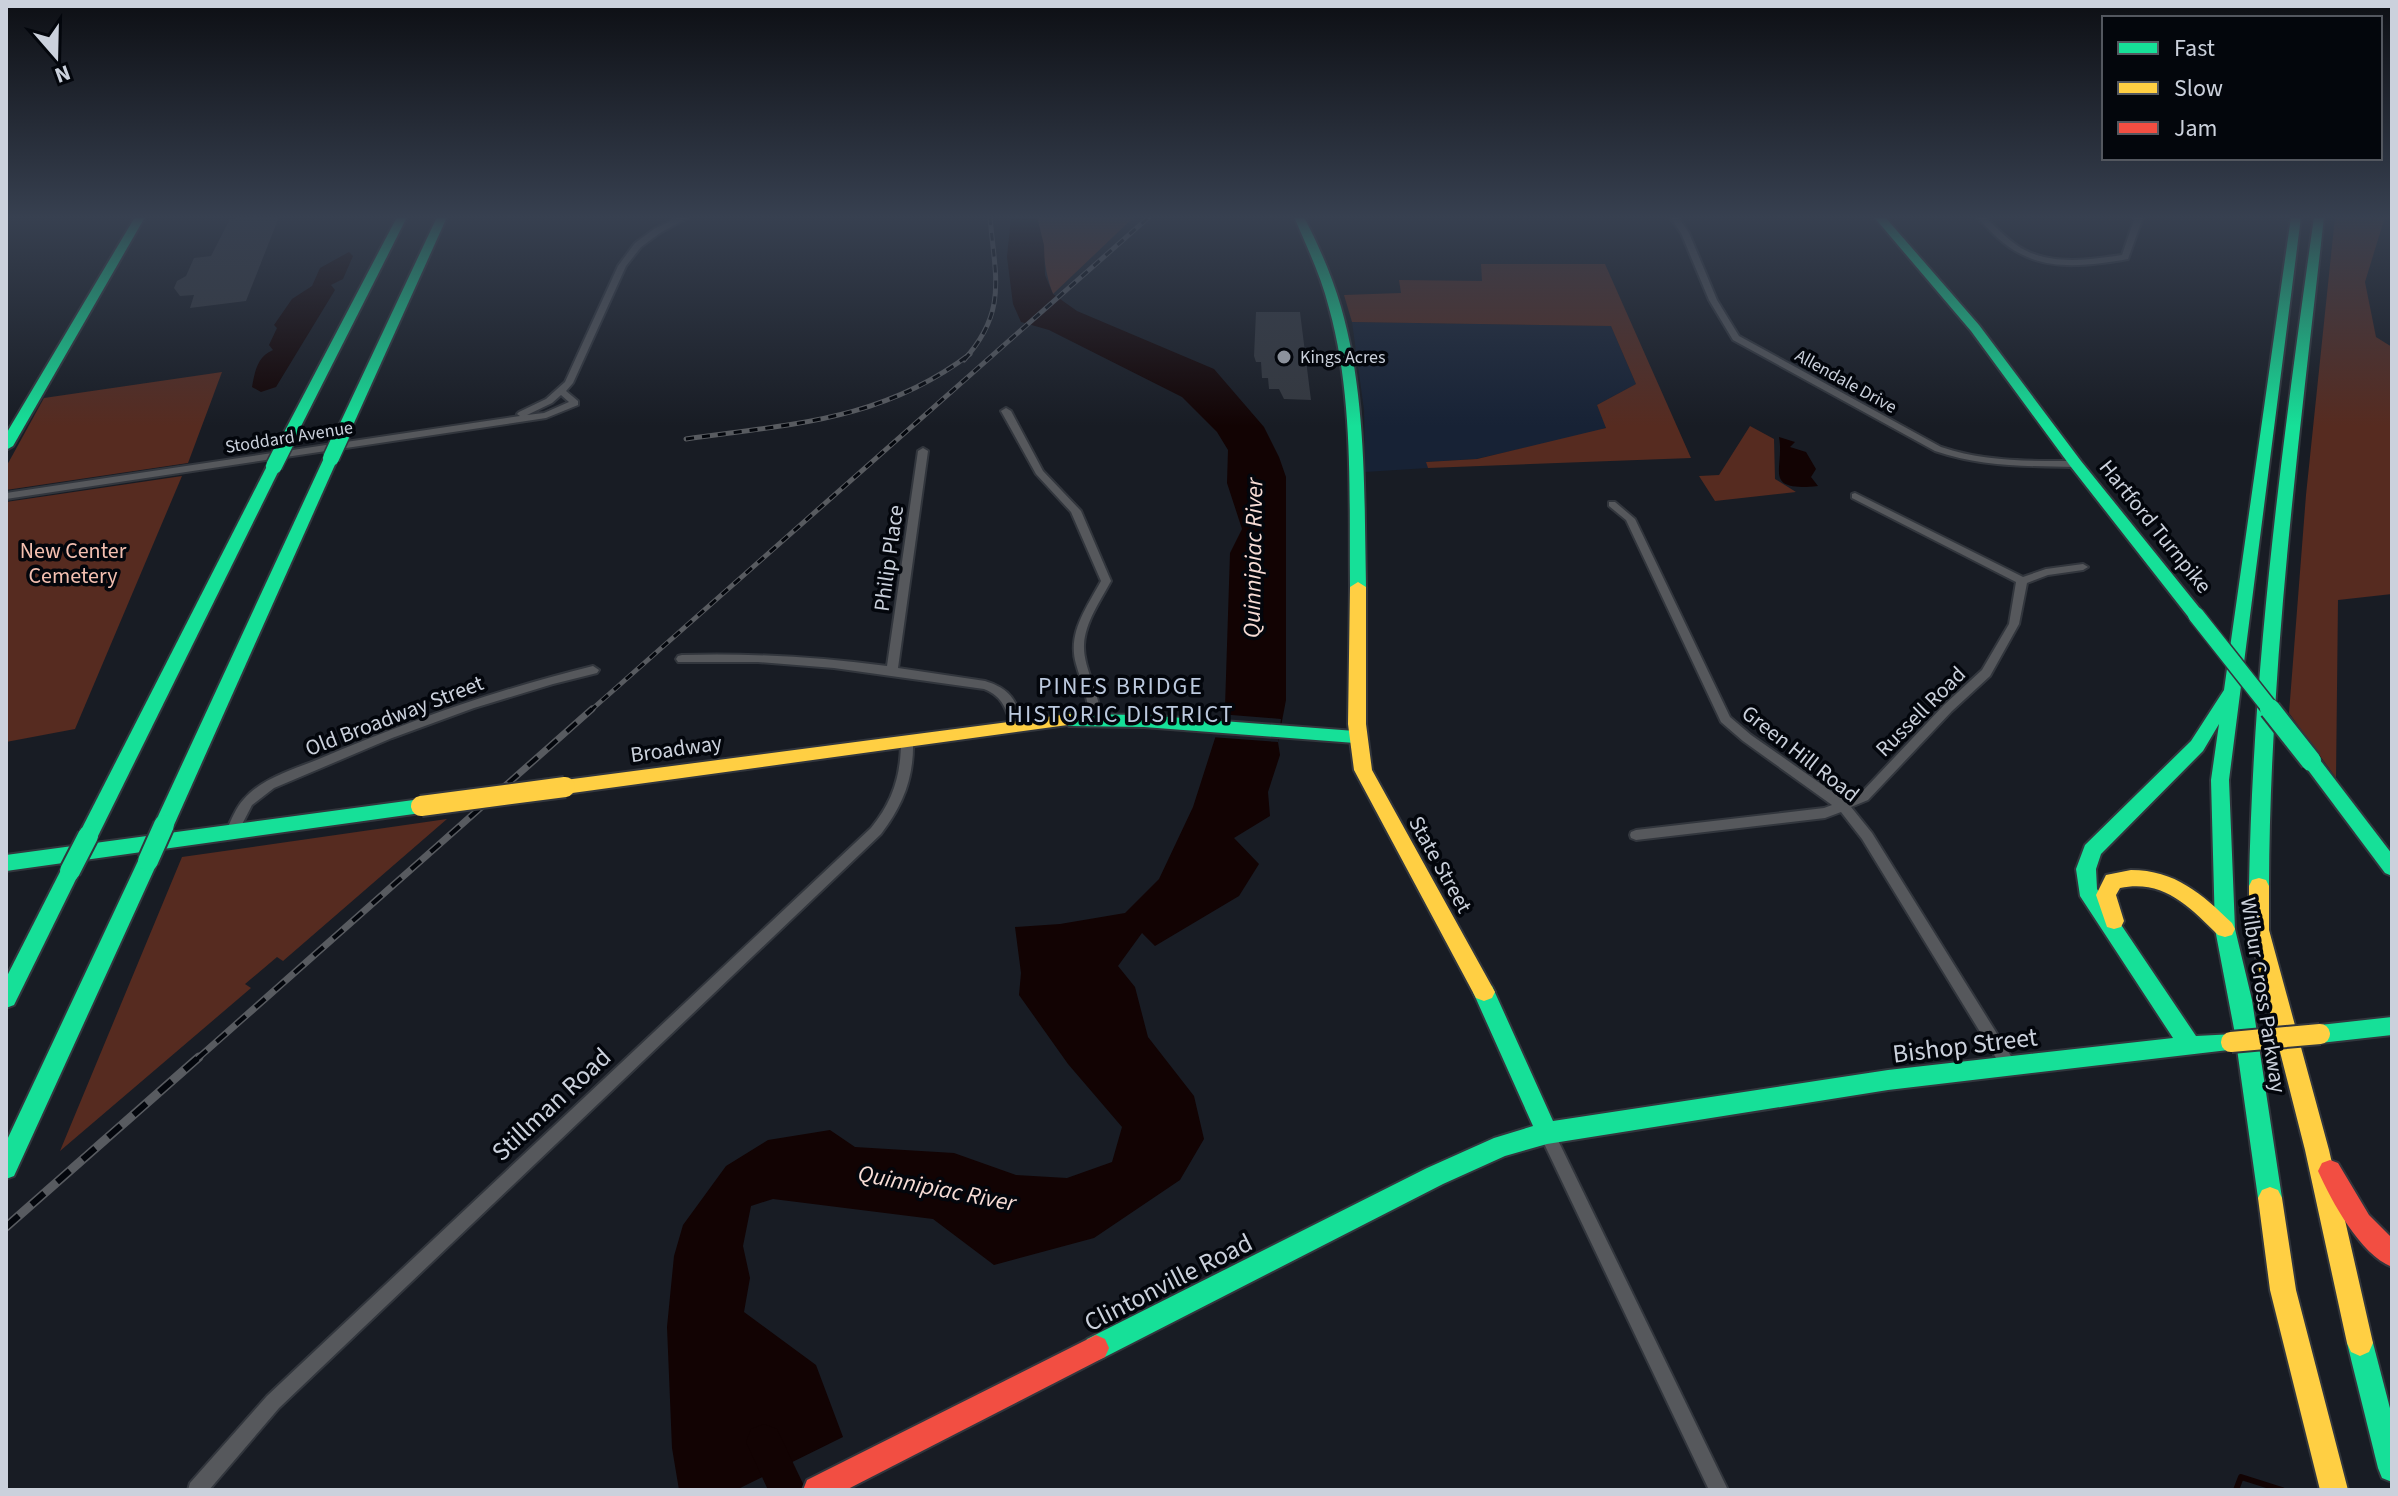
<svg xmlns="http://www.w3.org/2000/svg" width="2398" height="1496" font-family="'Source Sans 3',sans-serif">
  <rect width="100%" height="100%" fill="#181c24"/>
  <polygon fill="#172235" points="1352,322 1611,326 1636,384 1597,405 1607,427 1592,433 1476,459 1427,462 1428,468 1365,472 1364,410"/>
  <g fill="#562b20">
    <path d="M1037,217H1134L1053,294C1043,269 1044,243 1037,217Z"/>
    <polygon points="2335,217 2392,217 2384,220 2365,282 2376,337 2392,347 2392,594 2338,600 2336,778 2289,713 2306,495"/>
    <polygon points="1481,264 1605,264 1691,458 1428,468 1426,462 1477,459 1606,428 1597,405 1636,384 1611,326 1352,322 1344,295 1401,293 1399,280 1482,281"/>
    <polygon points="222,372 188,463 6,490 6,467 44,398"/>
    <polygon points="1750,426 1774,439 1775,479 1796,492 1715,501 1699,476 1719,475"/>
    <polygon points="182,476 75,729 6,742 6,502"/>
    <polygon points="447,819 283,961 277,957 245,984 251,988 60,1151 182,857"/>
  </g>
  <g fill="#120303">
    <polygon points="1011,217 1037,217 1044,245 1045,275 1053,294 1077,311 1214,369 1264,427 1279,457 1286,477 1286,700 1278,742 1280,755 1268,792 1270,816 1234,838 1259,864 1239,896 1155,946 1142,933 1118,966 1135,987 1148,1037 1194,1096 1204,1139 1180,1180 1094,1238 994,1265 933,1219 773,1199 751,1206 743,1246 750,1278 744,1312 816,1365 843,1437 736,1490 679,1490 672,1448 667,1327 674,1256 683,1225 726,1166 768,1140 830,1130 855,1147 954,1153 1016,1175 1067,1178 1112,1162 1122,1127 1068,1064 1019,995 1021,973 1015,927 1060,924 1125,913 1159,879 1193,807 1225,707 1230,553 1242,529 1227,483 1228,450 1217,432 1182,397 1049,330 1021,322 1013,304 1007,257"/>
    <path d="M349,252L353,256L343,279L331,285L335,290L276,387L261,392L252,387C255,371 257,357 273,350L269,345L277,328L274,325L292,299L312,286L320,268Z"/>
    <path d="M1779,437L1795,442L1790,447L1806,452L1816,469L1811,477L1818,486C1761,492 1785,469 1779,437Z"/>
  </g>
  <polygon fill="#181c24" points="1219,714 1281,719 1278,742 1211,737"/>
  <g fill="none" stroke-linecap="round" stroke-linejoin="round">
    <polyline stroke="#120303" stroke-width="6" points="2236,1490 2241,1477 2282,1490"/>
    <polygon fill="#120303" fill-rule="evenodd" points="764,1424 777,1429 806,1490 768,1490 746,1442 751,1429"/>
  </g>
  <g fill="#34383f">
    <polygon points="249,217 279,217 246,301 190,308 194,295 180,296 174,288 177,281 186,276 194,258 211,256 230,219"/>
    <polygon points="1256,312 1300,312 1311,400 1284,399 1279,389 1269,389 1268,378 1262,378 1261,362 1256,362 1254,356"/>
  </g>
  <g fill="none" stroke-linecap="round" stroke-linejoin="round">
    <defs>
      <g id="street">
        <path d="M679,217H689L660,233L641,247L626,266L573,383L566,391L578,401V405L546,418L6,499V493L520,416L517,414L519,412L546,399L565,382L618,266L635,243L654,229ZM561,395L569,402L544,413L527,415L552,403Z"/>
        <path d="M1670,217H1678L1689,233L1717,300L1739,336L1941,447C1985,462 2030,461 2076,461L2081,464L2076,467C2028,466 1981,467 1935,451L1733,340L1709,300L1681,233Z"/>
        <path d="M1977,217H1985C1996,227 2006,238 2018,246C2048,266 2088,260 2122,255L2135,217H2143L2128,259C2094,265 2052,271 2021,254C2004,246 1990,231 1977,217Z"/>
        <path d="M1006,408L1011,411L1043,471L1081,511L1111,581C1101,600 1085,622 1084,645C1083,668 1100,693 1101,719L1095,723L1089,719C1089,699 1081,682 1076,664C1067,633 1087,607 1101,581L1071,512L1036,474L1001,411Z"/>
        <path d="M923,448L928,451L898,668L985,681C1011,689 1017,701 1023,726L1021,729H1013C1006,710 1004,697 984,689L834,668L758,662H678L676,659L678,656L682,655C751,653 819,657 887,666L918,451Z"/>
        <polygon points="1855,493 2023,577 2046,569 2083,564 2088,567 2083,570 2048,575 2027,583 2019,624 1990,676 1952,711 1868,800 1851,807 1872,833 2014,1061 2016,1066 2014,1071 2009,1073 2004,1071 1862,839 1841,812 1825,818 1636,840 1631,838 1630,835 1631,832 1636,830 1824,808 1832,805 1743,741 1721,722 1626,520 1609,506 1609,502 1615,502 1635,519 1730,717 1751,735 1844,800 1860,794 1944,705 1982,670 2009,624 2016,582 1852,498 1852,494"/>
        <path d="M593,666L599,670L597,673L553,684L474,708L392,738L274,788L252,805L237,834H227L226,831C231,821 236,807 244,799C262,778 295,769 319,759C409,721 499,689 593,666Z"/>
        <path d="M907,737L913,741C914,778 903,805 881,834L279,1408L209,1490H188L190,1483L267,1396L871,828C893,801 901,775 901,741Z"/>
        <polygon points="1547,1126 1552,1128 1728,1490 1709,1490 1539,1133 1542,1128"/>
      </g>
      <g id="fast">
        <polygon points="135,217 145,217 13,446 6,450 6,434"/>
        <polygon points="397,217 407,217 293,442 291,445 281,445 279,442"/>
        <polygon points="437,217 447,217 349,434 342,438 337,437 335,434"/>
        <path d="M1294,217H1304C1319,246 1332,276 1341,307C1367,398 1364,494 1366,587L1358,592L1350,587C1349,494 1354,398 1329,308C1321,276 1307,247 1294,217Z"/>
        <polygon points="1874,217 1885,217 1979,325 2081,461 2202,611 2204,615 2202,619 2190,619 2071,467 1971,331"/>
        <path d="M2291,217H2301L2229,780L2235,929L2252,1000L2282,1198L2278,1206L2270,1209L2262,1206L2258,1198L2237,1049L1888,1090L1547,1144L1505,1156L1443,1184L1105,1357L1096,1361L1087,1357L1083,1348L1087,1339L1427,1168L1494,1138L1533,1126L1473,992L1476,986L1484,983L1492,986L1553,1121L1888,1070L2173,1038L2080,896L2076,869L2085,845L2191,741L2224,690ZM2219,724L2211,780L2215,929L2235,1034L2196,1036L2097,889L2096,869L2101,854L2203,751Z"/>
        <path d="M2314,217H2324C2299,440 2270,661 2269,886L2266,892L2259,894L2252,892L2249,886C2253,661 2283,439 2314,217Z"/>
        <polygon points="331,454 338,458 174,825 171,830 157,830 154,825 324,458"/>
        <polygon points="274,462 281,466 98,836 95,841 81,841 78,836 267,466"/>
        <polygon points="1069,714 1144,715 1355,731 1364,737 1355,743 1144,727 1069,726 1060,720"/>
        <polygon points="2311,754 2317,756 2392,854 2392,876 2385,873 2305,766 2302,761"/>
        <polygon points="421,799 428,801 430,806 428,811 421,813 6,871 6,855"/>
        <polygon points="148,853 155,856 158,861 14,1176 6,1179 6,1142 138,861 141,856"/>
        <polygon points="70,863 77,866 80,871 14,1005 6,1008 6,978 63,866"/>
        <polygon points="2392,1017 2392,1035 2320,1043 2312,1041 2309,1034 2312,1027 2320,1025"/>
        <polygon points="2360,1330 2369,1334 2373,1343 2392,1416 2392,1482 2382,1478 2378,1468 2347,1343 2351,1334"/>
      </g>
      <g id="slow">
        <polygon points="1358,582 1366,587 1366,724 1372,770 1495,992 1492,998 1484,1001 1476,998 1354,770 1348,724 1350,587"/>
        <polygon points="1069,714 1075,716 1078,720 1075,724 565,794 558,792 556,787 558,782 565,780"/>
        <path d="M2131,870C2175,870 2202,894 2232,923L2235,929L2232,935L2225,937L2218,935C2189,906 2163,879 2120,888L2116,895L2124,921L2121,927L2114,929L2107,927L2096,895L2106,875Z"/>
        <polygon points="2259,878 2266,880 2269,886 2269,930 2329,1150 2373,1343 2369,1352 2360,1356 2351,1352 2347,1343 2305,1150 2249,930 2249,886 2252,880"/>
        <polygon points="2270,1187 2278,1190 2282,1198 2296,1290 2348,1490 2320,1490 2270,1290 2258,1198 2262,1190"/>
      </g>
      <g id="jam">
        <path d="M2330,1160L2338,1163L2369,1215L2392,1238V1267C2360,1254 2332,1202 2318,1171L2322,1163Z"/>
        <polygon points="1096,1335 1105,1339 1109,1348 1105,1357 846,1490 803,1490 807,1480"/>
      </g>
    </defs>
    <use href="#street" stroke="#32363d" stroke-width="4"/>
    <use href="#fast" stroke="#32363d" stroke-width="4"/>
    <use href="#slow" stroke="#32363d" stroke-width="4"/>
    <use href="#jam" stroke="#32363d" stroke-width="4"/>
    <use href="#street" fill="#56585c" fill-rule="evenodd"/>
    <use href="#fast" fill="#16e098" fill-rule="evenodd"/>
    <use href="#slow" fill="#ffcf43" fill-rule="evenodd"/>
    <use href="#jam" fill="#f24e42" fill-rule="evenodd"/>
    <defs>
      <g id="rail-far2">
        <path d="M964,360C1008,311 995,277 990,217"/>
        <path d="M686,439C791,424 882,421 970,354"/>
        <polyline points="590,711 1149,217"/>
      </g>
      <polyline id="rail-far1" points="197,1059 592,709"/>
      <polyline id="rail" points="6,1227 199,1057"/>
    </defs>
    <use href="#rail-far2" stroke="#585b60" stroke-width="5"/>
    <use href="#rail-far1" stroke="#585b60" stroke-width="7"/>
    <use href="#rail" stroke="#585b60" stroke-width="9"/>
    <use href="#rail-far2" stroke="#03060c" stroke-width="3" stroke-dasharray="8" stroke-linecap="butt"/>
    <use href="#rail-far1" stroke="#03060c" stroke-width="4" stroke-dasharray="13" stroke-linecap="butt"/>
    <use href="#rail" stroke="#03060c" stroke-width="6" stroke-dasharray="17" stroke-linecap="butt"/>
    <defs>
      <g id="fast-bridge-far1">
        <polyline points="331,458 342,434"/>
        <polyline points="274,466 286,442"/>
        <polyline points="2196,615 2272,711"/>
      </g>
      <g id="fast-bridge">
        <polyline points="2270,709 2311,761"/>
        <polyline points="148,861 164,825"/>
        <polyline points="70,871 88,836"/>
      </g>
      <g id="slow-bridge">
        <polyline points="421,806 565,787"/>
        <polyline points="2231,1042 2320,1034"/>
      </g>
    </defs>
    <use href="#fast-bridge-far1" stroke="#32363d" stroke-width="19" stroke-linecap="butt"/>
    <use href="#fast-bridge" stroke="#32363d" stroke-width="24" stroke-linecap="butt"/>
    <use href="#slow-bridge" stroke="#32363d" stroke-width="24" stroke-linecap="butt"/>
    <use href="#fast-bridge-far1" stroke="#16e098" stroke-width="16"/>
    <use href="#fast-bridge" stroke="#16e098" stroke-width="20"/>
    <use href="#slow-bridge" stroke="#ffcf43" stroke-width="20"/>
  </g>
  <linearGradient id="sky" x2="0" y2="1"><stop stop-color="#0d0f14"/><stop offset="0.51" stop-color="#374050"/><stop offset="1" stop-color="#374050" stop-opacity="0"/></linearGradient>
  <rect width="2398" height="426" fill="url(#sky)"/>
  <circle fill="#8c929c" stroke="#03060c" stroke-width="3" cx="1284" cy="357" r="8"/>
  <g text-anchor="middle" stroke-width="7" stroke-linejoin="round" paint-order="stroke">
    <g font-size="18" fill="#cbd1dc" stroke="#03060c" text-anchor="start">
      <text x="1300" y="363">Kings Acres</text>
    </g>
    <g font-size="18" fill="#cbd1dc" stroke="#03060c">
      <text transform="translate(1846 381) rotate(29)" y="6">Allendale Drive</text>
      <text transform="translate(289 437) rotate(-9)" y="6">Stoddard Avenue</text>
    </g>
    <g font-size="22" fill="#cbd1dc" stroke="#03060c">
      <text transform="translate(2156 526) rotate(51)" y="8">Hartford Turnpike</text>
      <text transform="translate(888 558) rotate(-82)" y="8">Philip Place</text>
      <text transform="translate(1920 711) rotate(-45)" y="8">Russell Road</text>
      <text transform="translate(394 715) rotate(-21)" y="8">Old Broadway Street</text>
      <text transform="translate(676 748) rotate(-8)" y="8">Broadway</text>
      <text transform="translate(1801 753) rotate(38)" y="8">Green Hill Road</text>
      <text transform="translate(1441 864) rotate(61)" y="8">State Street</text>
      <text transform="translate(2264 995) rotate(81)" y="8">Wilbur Cross Parkway</text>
    </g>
    <g font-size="22" fill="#f3bfb0" stroke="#03060c">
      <text x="73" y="558">New Center<tspan x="73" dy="25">Cemetery</tspan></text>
    </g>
    <g font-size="24" font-style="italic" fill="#f8ddd6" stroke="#03060c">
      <text transform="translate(1253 558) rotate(-89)" y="8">Quinnipiac River</text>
      <text transform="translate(937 1188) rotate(11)" y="8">Quinnipiac River</text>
    </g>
    <g font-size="24" letter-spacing="2" fill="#bcc9de" stroke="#03060c">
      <text x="1121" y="694">PINES BRIDGE<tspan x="1121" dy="28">HISTORIC DISTRICT</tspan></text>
    </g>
    <g font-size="26" fill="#cbd1dc" stroke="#03060c">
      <text transform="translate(1965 1045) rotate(-7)" y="9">Bishop Street</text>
      <text transform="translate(551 1104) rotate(-43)" y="9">Stillman Road</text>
      <text transform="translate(1168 1282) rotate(-27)" y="9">Clintonville Road</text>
    </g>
  </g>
  <rect width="2398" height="1496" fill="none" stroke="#cbd1dc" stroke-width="16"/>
  <rect x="2102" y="16" width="280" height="144" fill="#03060c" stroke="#53575f" stroke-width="2"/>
  <rect x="2118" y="42" width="40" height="12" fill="#16e098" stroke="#53575f" stroke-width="2"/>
  <text x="2174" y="56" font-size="24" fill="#cbd1dc">Fast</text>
  <rect x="2118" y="82" width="40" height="12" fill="#ffcf43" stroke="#53575f" stroke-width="2"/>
  <text x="2174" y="96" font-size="24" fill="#cbd1dc">Slow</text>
  <rect x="2118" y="122" width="40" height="12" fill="#f24e42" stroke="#53575f" stroke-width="2"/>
  <text x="2174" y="136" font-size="24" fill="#cbd1dc">Jam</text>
  <g transform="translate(56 56) rotate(160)" stroke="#03060c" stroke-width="6" paint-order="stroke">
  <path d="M0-6L14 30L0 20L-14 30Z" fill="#cbd1dc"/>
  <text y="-12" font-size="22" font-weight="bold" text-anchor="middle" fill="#cbd1dc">N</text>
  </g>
</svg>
